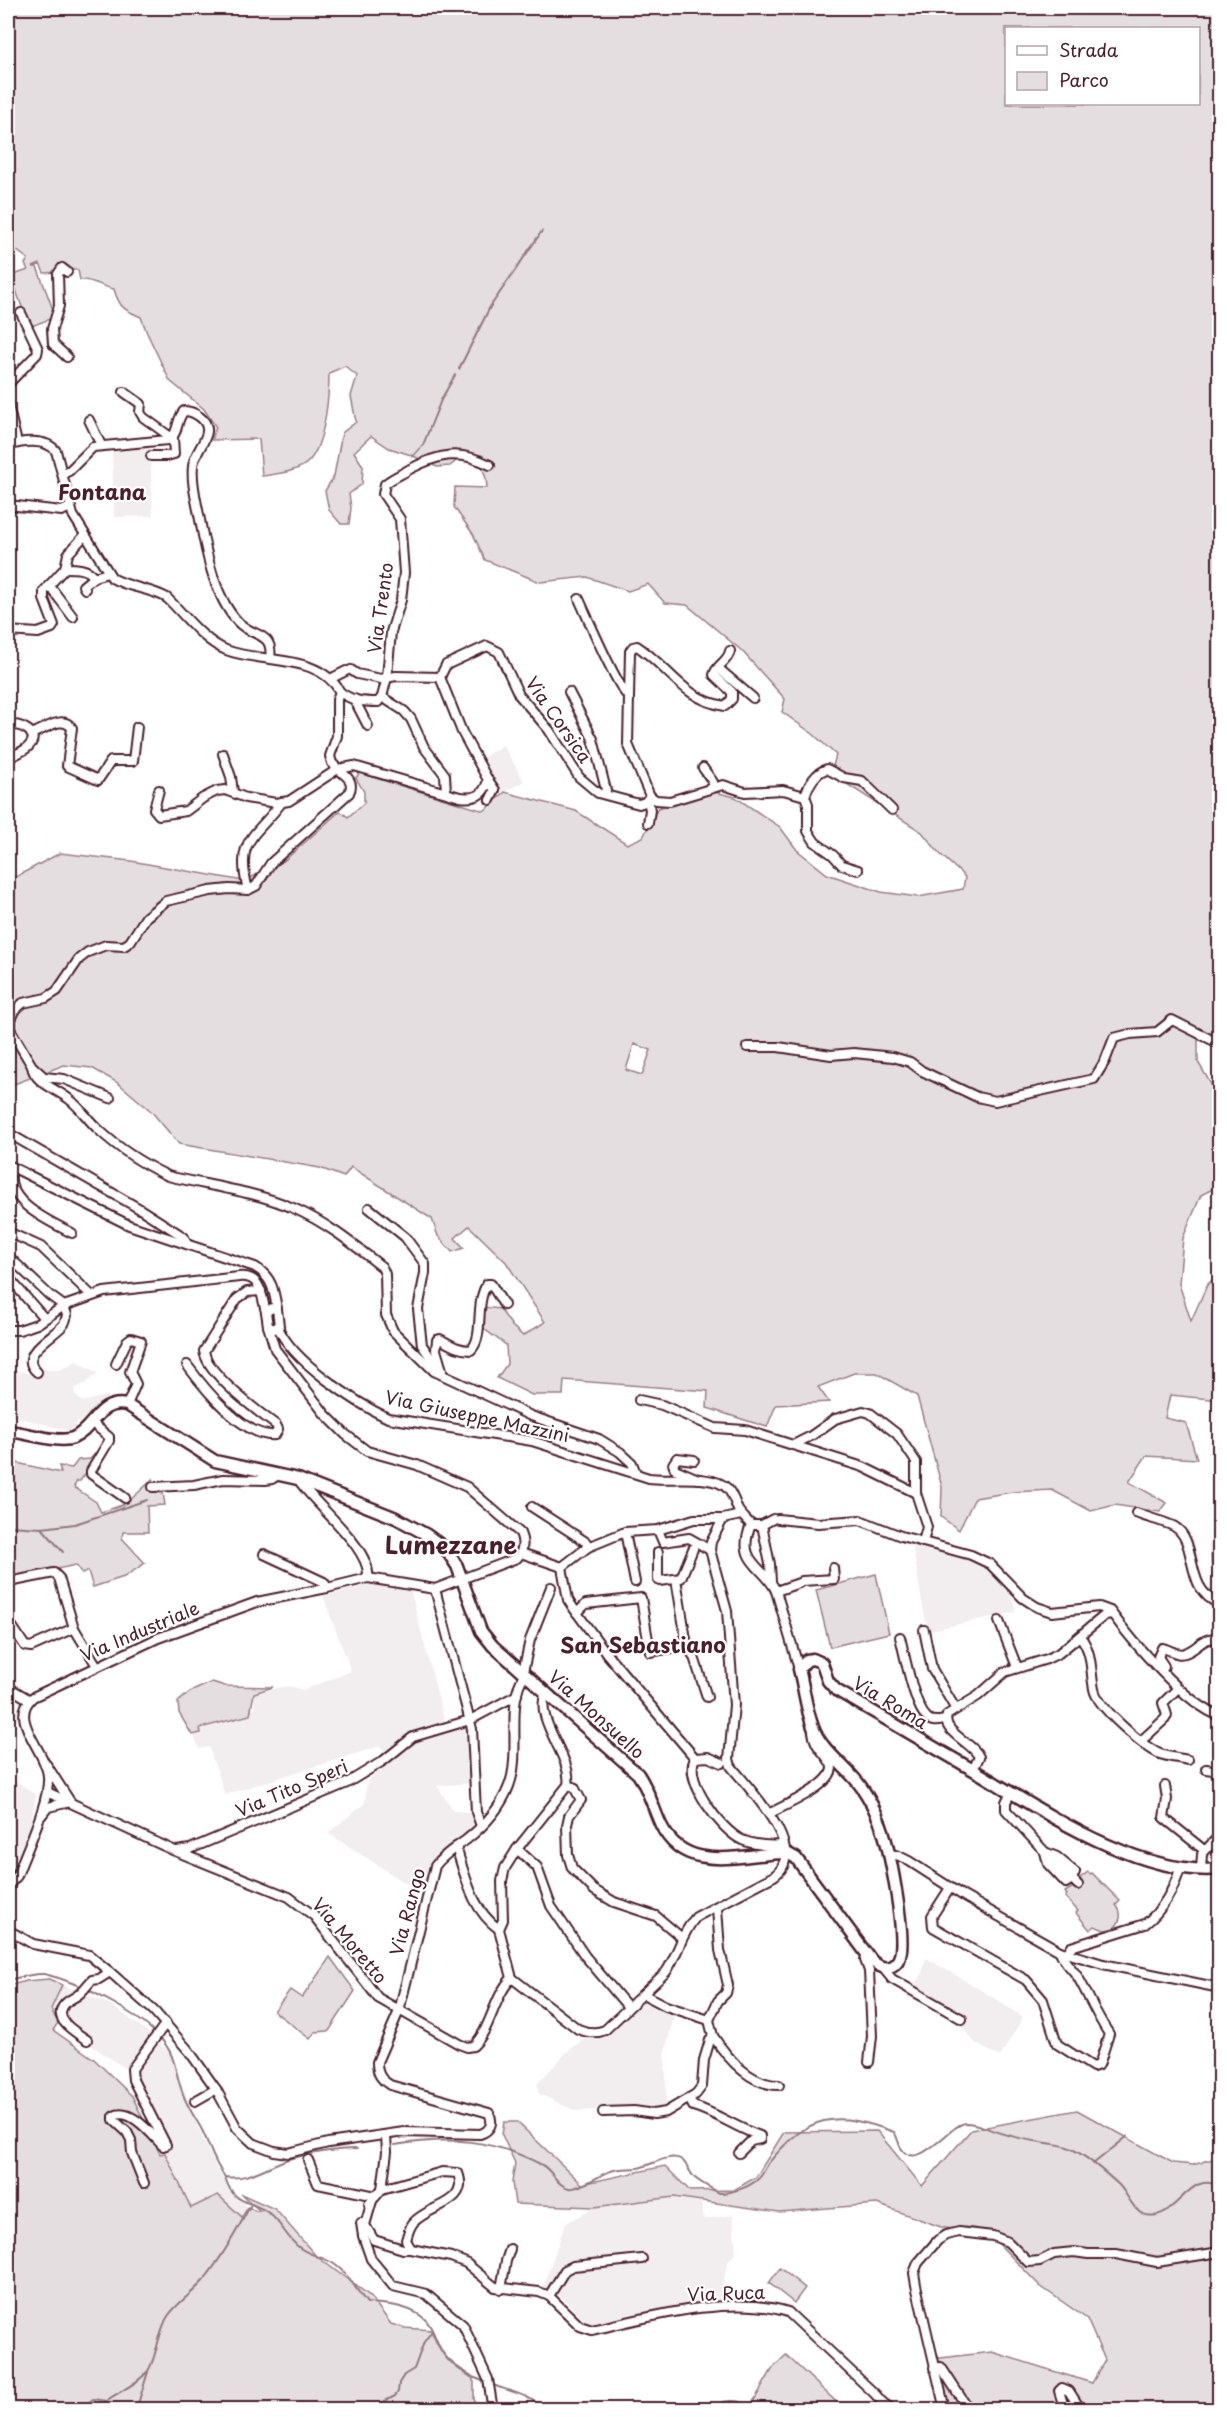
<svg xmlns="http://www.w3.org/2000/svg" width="1227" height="2417" font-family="'Playpen Sans',sans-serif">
  <rect width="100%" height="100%" fill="#fff"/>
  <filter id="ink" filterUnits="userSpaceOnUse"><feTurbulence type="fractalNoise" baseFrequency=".0167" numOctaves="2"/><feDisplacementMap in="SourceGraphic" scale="12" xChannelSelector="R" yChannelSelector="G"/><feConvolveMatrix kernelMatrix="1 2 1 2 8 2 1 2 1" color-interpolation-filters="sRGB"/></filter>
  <g filter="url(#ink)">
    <g fill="#f2eeef">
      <polygon points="150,447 153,516 114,517 112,448"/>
      <polygon points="503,745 524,781 503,793 482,758"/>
      <polygon points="76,1361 98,1373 85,1384 74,1389 75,1395 83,1402 108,1395 108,1400 93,1409 80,1423 77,1422 75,1428 69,1431 10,1415 16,1390 10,1387 11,1383 8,1382 8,1368 38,1376 42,1369 60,1370"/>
      <polygon points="912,1543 963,1556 989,1567 1009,1587 1016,1612 927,1631"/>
      <polygon points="374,1584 391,1584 410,1588 445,1724 387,1754 380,1746 225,1795 209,1747 199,1749 190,1725 255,1708 253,1693 289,1686 304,1690 351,1671 323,1596"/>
      <polygon points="468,1724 472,1783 437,1786 454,1811 474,1812 472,1830 458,1842 440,1852 432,1865 424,1895 328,1833 365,1803 367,1781 412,1739"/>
      <polygon points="8,1776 36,1795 30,1831 13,1875 8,1881"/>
      <polygon points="926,1958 983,1991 1023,2017 1000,2057 975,2043 961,2026 965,2019 913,1988 922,1973"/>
      <polygon points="62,1985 109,2004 148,2032 172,2055 196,2123 218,2171 240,2201 248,2207 243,2217 191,2208 165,2153 170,2150 135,2075 58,2023 51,2009"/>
      <polygon points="643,1998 675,2012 665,2053 667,2109 632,2108 576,2111 539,2094 537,2084 568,2051 587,2037 603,2036"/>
      <polygon points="674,2197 701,2201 704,2219 733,2215 736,2253 727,2263 720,2301 682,2305 588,2324 563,2298 543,2288 565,2224 594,2207"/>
    </g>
    <g fill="#e5dee0" stroke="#987e86" stroke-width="1.5" fill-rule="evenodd">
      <path d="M8,8H1219L1220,1048L1198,1039V1062L1219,1098L1220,1185L1201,1195L1183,1238L1179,1284L1191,1321L1207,1285L1219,1274L1220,1400L1170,1395L1165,1418L1186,1423L1197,1459L1146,1456L1129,1482L1167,1503L1160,1512L1115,1505L1091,1511L1052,1490L1013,1492L975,1498L959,1530L941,1517L942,1487L917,1396L877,1373H854L818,1387L829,1402L776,1405L767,1427L707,1408L708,1391L564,1380L563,1395H532L497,1378L507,1364L506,1345L484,1329V1307L500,1309L512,1326L523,1336L545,1322L506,1262L469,1226L455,1238L464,1248L452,1252L438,1236L432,1219L351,1167L344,1177L320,1168L179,1144L151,1111L118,1083L92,1068L64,1065L9,1086L8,1084V881L60,853L131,861L244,881L285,860L340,811L348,817L364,803V792L356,778L359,773L484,811L505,792L576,811L627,844L643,837L658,808L715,792L735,797L780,827L797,850L827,874L881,892L918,897L963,889L965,877L939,853L922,832L831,774L836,755L813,734L782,712L785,699L742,651L687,605L665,603L648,584L628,591L587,577L540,582L485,560L473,534L454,507L455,487L487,488C486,470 481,463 466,453L450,466L437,467L411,455L389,448L371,436L354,452L363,466L362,484L349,494L351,508L349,524H341L329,510L325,491L334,476L342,433L356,422L351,396L357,376L345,366L329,373C329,396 325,442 310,460C300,472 276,474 262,476L259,439L212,440L216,427L204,409L170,381L147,333L141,317C124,310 119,307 114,289C101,287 93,279 80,280L78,270H70L65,266L58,272L44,273L40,264L33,267H37L54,312L50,319L29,327L11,276L28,270L25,264L28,259L9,245L8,247ZM1006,28H1198V104H1006ZM634,1044L651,1050L642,1075L626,1070Z"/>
      <path d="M94,1455L97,1457L80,1481H77L74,1487L96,1502L101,1512C108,1509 117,1508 124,1504C131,1500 148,1484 153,1478L151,1488L154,1492L163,1493L165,1505L147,1506L148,1532H123L122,1538L145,1563L124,1577L93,1587L88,1571L82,1574L76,1565L8,1579V1461L61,1473L59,1466L72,1468L78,1460L90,1459Z"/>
      <polygon points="876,1574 889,1633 830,1647 816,1590"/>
      <polygon points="212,1682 225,1686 273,1687 254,1693 250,1715 200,1728 201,1733 192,1735 179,1713 178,1702 190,1692"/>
      <path d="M1088,1872L1090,1874L1092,1873L1120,1901L1116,1905C1123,1913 1121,1922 1113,1929L1104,1930L1095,1926L1090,1930L1076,1913L1078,1911L1065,1897L1067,1895L1065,1892L1082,1882L1080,1878Z"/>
      <polygon points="330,1957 355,1991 329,2031 315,2032 310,2039 274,2011 290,1990 302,1998"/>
      <path d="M49,1979L62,1985L51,2009L58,2023L53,2030L94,2059L132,2096L160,2154L165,2153L191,2208L218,2195L242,2217L248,2207L255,2211H260L241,2194L275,2209L316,2256L370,2296L391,2324L405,2328L431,2330C441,2357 450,2365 474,2379V2399L478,2409L8,2410V1986L26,1981Z"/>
      <polygon points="1077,2110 1173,2163 1193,2165 1219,2157 1219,2409 942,2409 932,2359 992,2352 1092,2383 1105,2360 1087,2319 1040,2286 992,2237 941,2227 877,2204 779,2212 674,2197 594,2207 515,2204 512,2182 515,2163 502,2135 504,2122 517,2122 582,2184 665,2166 690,2191 734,2190 756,2177 784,2132 877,2131 922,2186 971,2130"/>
      <polygon points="780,2268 805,2288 794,2303 769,2283"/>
      <polygon points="786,2355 844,2409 721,2409 741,2403 752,2404 773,2368"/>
    </g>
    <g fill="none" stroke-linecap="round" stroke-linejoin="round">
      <g stroke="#91787e" stroke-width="2">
        <polyline points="459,369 490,307 542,231"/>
        <polyline points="412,457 423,445 441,400 455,375"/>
        <polyline points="8,1526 42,1528 63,1552"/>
        <polyline points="42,1528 75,1524 147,1500"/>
        <path d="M8,1980C18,1978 33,1973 44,1974C78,1981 154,2019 170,2052C176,2064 177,2079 182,2091C186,2106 196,2118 203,2132C210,2147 214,2163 225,2177C250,2181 269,2164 292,2158C313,2153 335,2149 357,2149"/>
        <path d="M395,2145C449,2136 492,2139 542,2165C552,2170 557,2186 569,2188C578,2190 601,2174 611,2171C620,2168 628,2169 638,2168C650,2166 670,2152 682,2160C688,2165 690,2174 695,2178C702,2184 711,2188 719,2193C732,2193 748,2188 758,2179C762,2176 765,2169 768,2164C808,2114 835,2110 894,2132C898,2137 898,2144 901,2148C918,2174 949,2124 966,2123C976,2123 983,2127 992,2130C1004,2135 1027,2140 1041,2142C1050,2144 1063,2144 1072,2149C1086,2156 1107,2174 1119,2185C1127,2193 1134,2213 1146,2215C1177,2222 1189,2167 1220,2187"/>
        <polyline points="1093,2164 1128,2136"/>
        <path d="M225,2177C234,2207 251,2199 270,2214C282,2224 287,2239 300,2248C311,2256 324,2257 334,2264C348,2273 356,2290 367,2303C386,2304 405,2305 421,2316C433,2324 435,2341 443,2353C451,2365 471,2377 485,2382"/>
        <path d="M490,2384C508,2391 532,2395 544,2410"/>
        <path d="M80,2410L93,2399L106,2401C120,2391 136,2385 147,2372C156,2362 158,2331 168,2316C178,2302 193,2293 204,2280C222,2257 237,2231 250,2206"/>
        <polyline points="136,2410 148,2372"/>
        <polyline points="368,2410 395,2396 398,2392 399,2383 404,2375 414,2369 424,2342 432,2331"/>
        <path d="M704,2410C724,2400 737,2396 756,2410"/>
      </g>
      <defs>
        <g id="minor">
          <polyline points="67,272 62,268 58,274 59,306 52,329 53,344 67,357"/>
          <polyline points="8,384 37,354 38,349 21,313"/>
          <polyline points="124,392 141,404 140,412 143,417 172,438"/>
          <polyline points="8,405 17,443"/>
          <polyline points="89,420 101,445"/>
          <path d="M8,446C21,441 46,438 56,451L73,515L112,578C129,588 150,588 167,598C185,615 203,641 226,650C262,664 319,653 340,692L337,699V736L330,756L332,763L338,769L354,766L460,797C475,799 484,796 488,780L462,732L440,677"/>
          <polyline points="151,456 167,456 174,454 173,437"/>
          <path d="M62,474L69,471L93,447L168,440C180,433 175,421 184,411C191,411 195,413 200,417C219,432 194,449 193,466C191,483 197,503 200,520C206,553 215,598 238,622C253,638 274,631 270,659"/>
          <polyline points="8,505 62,511 70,507"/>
          <path d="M65,568C76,568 88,568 94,577L108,573"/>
          <polyline points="49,585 73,617"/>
          <polyline points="85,589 83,586 94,577"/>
          <path d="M579,599C587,616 617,687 628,696"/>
          <polyline points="8,631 38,633 52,628 54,625 44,599 44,591 65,568 68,554 85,535"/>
          <polyline points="718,668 753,698"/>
          <path d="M351,670L357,674L381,679L396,676L440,677L446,665L487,646L499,652L519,695L549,730L579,777L598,793L639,804L645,802L650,796L628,744L630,651L633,647L637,646C669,667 684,700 725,706L732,699V692L714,675C716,665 728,662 730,651"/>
          <polyline points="332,678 346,671"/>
          <path d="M340,692C352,701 363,702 378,702L382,697L387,677L391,632L401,600L404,573L400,519L383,494L385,484C392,478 402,474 410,469C439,454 459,449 490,465"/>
          <polyline points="569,692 593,739 606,790 605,794"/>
          <polyline points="382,697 404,711 411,719 424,747 445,775 446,792"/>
          <polyline points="354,699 368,726"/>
          <path d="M8,725C18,723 42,732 29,746C25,751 14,755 8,758"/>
          <path d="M31,734C45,730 62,714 72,728L67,766L98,780L111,761H133L137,727"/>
          <polyline points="223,754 231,777 233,792"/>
          <polyline points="703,768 713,782 713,787"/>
          <polyline points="488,780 495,790 490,800"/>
          <path d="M159,790L154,809L159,815L186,811L203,798L217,791L225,790L246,798L276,803L289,801L338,769C346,776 355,781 349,793L271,863L256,886L248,890L229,889L210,891L166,901L146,917L130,942L124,946L106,945L88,952L79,959L57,991L46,998L23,1003L14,1011L10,1020V1029L32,1066C34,1083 57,1089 69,1099C80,1107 88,1120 98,1129C118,1148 143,1164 168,1176C209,1186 254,1191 293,1208C326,1222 354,1245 382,1267L385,1274L386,1315L393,1331L434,1371L531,1416L599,1439L620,1452L632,1463L636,1473"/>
          <polyline points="650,796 656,800 670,801 723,785 745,792 783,790 805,796 808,804 808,831 815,842 833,855 842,865 858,870"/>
          <path d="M805,796C808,785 816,772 827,769L844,778L862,781L892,810"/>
          <polyline points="648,823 650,810 648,800"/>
          <path d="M248,890C235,839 254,839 282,802"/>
          <polyline points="747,1047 778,1047 831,1055 854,1053 893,1057 910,1062 922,1071 977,1097 995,1101 1094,1079 1105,1061 1114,1038 1130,1034 1157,1032 1172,1020 1220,1044"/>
          <polyline points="32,1066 44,1077 64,1079 110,1098"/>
          <polyline points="8,1133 140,1209 184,1237 187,1244"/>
          <path d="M8,1165L129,1225L255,1267C272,1277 274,1290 277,1309"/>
          <path d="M12,1168C2,1201 49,1221 72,1233"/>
          <polyline points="369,1208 405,1237 425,1264 425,1273 418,1309 422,1345 442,1374"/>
          <polyline points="8,1232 41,1247 91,1295"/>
          <path d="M8,1256L49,1295L64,1306L67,1315C67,1316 65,1322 64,1324C55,1336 16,1354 37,1372"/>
          <polyline points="8,1277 44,1318"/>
          <polygon points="272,1308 277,1309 279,1326 274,1329 268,1326 266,1312"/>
          <path d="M278,1327C292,1361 356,1403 388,1418L532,1441L649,1478C670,1481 714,1473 728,1489C733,1495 735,1503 738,1510C742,1516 747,1520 751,1525C735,1563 765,1566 776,1591L799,1669"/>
          <path d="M8,1330H19L37,1324L64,1306L104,1292L239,1277C262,1275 261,1295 266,1312"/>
          <polyline points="116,1364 127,1341 131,1338 141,1341 130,1372 136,1384 127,1405"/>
          <path d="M187,1365C204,1388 244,1438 275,1435L278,1429L276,1425C257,1411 207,1374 204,1351L237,1299L247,1292L261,1291"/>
          <path d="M442,1370L436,1350L437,1340L440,1339C451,1345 458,1350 471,1350C485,1336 474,1305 487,1284H491L504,1305"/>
          <polyline points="639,1400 662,1405 715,1428 745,1430 863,1467 916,1493"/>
          <polyline points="91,1422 109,1437 109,1441 91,1471 91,1474 125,1498"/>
          <polyline points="793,1445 811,1436 835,1419 863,1411 870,1413 897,1434 916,1462 916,1493 927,1527 923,1542"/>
          <polyline points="694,1460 677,1458 673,1464 675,1469 698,1479"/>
          <path d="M298,1479C313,1504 372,1548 368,1578"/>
          <polyline points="153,1487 194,1485 223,1479 265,1480 272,1479 278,1475"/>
          <polyline points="532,1507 586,1542 588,1547"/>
          <path d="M1136,1513C1145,1517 1169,1523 1175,1527C1199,1542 1183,1590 1220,1604"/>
          <path d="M778,1519L818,1523L860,1520L901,1536L971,1555L990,1564L1023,1598L1037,1607L1052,1612L1099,1607L1110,1611C1132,1641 1185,1704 1220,1716"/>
          <polyline points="751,1525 762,1525 773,1519"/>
          <polyline points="762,1525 770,1564 771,1581"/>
          <polyline points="1216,1527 1217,1564 1220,1569"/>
          <polyline points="658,1530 663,1542 689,1538 710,1550"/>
          <polyline points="625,1532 635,1582"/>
          <polyline points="658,1552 658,1580 660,1581 681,1578 693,1549"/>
          <polyline points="521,1553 562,1567 588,1547 625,1532 658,1530 694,1519 723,1519 741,1515"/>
          <polyline points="264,1554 324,1582 327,1588"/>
          <polyline points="562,1567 568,1600 572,1606 607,1654 695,1758"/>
          <polyline points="676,1579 687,1645"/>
          <polyline points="802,1581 834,1579 833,1568"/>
          <polyline points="9,1582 54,1573 59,1578 74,1628 97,1666"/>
          <polyline points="435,1589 472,1729 476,1812 481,1826"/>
          <polyline points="776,1591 799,1583"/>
          <polyline points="577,1613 586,1604 641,1598 650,1652 687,1645 694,1657 707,1697"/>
          <polyline points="8,1620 25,1646 31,1647 74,1628"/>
          <polyline points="999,1621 1017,1667"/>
          <polyline points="924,1630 932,1669 955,1708"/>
          <path d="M1080,1636C1093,1653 1090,1669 1094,1689C1097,1707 1144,1747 1160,1754C1169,1757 1179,1758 1188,1760"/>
          <path d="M900,1637C905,1656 914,1706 927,1718C932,1723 939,1721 945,1720"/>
          <path d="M1162,1671L1164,1666L1158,1657L1162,1648C1169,1649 1177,1656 1185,1653C1200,1648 1200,1637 1220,1638"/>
          <polyline points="523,1672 530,1640 551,1587"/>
          <polyline points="8,1687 30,1700"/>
          <polyline points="1141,1741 1165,1719 1167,1715 1163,1703 1178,1688"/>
          <path d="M695,1758C683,1781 721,1830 742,1840C754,1845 771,1846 784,1845"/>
          <polyline points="695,1758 708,1757 722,1763"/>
          <polyline points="46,1764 71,1803"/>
          <polyline points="1206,1769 1220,1771"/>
          <path d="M973,1770L979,1757C973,1742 941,1733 947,1715L978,1696L1005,1672L1047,1659L1059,1653L1105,1615L1112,1614"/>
          <polyline points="568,1785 574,1787 581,1800 569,1816 567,1825 568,1855 572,1868 594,1890 614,1902 656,1916 682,1938"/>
          <polyline points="1165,1786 1167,1799 1164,1818 1204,1850"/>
          <path d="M47,1792L175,1851L289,1897L314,1916L378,1998L459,2044L467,2047L473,2046C491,2030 493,1997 512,1978L499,1929L503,1920L502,1881L505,1868L517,1849L568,1785C573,1756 533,1721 546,1692"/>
          <polyline points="1011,1792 1006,1802 1006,1810 1045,1852 1048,1864 1066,1883 1072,1879 1075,1872 1057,1857 1045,1852"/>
          <path d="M770,1813C782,1807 840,1782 831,1764C825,1752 814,1747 813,1731"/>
          <polyline points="41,1816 48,1807 66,1803"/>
          <path d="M456,1847C466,1878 472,1910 499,1929"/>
          <polyline points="517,1849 537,1867 551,1906 585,1956 628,2007"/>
          <polyline points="177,1851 190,1849 347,1783 383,1761 413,1737 470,1720 517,1695"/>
          <polyline points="888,1853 899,1856 909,1861 965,1897 1060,1951 1103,1964 1220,1988"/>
          <polyline points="1048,1855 1078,1885"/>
          <polyline points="1201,1870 1202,1854 1220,1835"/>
          <path d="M8,1886L17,1876C26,1850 50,1802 48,1776C46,1750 7,1719 33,1697L158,1638L257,1602L327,1588L368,1578L435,1589L517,1558C524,1550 524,1542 520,1533L467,1487L417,1465L367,1451L345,1434L325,1414L275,1349L268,1326"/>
          <path d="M950,1888L932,1916L933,1927L1026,1980L1043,2000L1057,2044L1093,2067L1099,2065L1109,2034C1097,2016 1089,1997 1079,1979C1073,1968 1064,1964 1060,1951"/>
          <path d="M8,1930L33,1944L89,1955L110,1972L154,2011L189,2051L216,2089L237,2128L253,2143L274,2151L288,2153L328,2143L404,2132L480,2134C490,2131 494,2123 489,2113L390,2085C380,2079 377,2073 377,2062L399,2011L435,1866C444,1854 455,1848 466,1840C484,1826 501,1807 509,1786C522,1753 505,1701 525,1674"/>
          <path d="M1067,1953L1071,1947L1145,1924C1162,1911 1174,1889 1180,1869"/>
          <polyline points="867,1954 865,1960 869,1971 872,2036 869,2062"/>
          <polyline points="883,1968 892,1979 962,2019"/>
          <path d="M512,1978L578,2029C588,2033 596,2034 605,2030L666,1972C678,1954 682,1932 696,1917L774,1876C811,1851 748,1788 731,1766L729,1759L734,1705L727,1611L710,1550L711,1542L723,1519"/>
          <polyline points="643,1994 666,2006 709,2020"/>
          <path d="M713,2036C728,2059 750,2085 779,2085"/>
          <path d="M87,2040C77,2033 52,2020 64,2005C67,2000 75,1998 79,1994C84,1990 87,1985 92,1980L99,1979L110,1972"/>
          <path d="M689,2098L693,2106C717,2113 734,2127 760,2136V2139L751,2141L739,2153"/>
          <polyline points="195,2101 216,2089"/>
          <polyline points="603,2112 634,2111 654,2114 666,2112 696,2094 702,2086 704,2060 710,2040 713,2036 709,2020 718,2001 726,1993 728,1985 720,1950 717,1908"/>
          <polyline points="308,2160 318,2184 376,2196"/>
          <path d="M144,2183L132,2153L131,2140L127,2132L114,2120V2116C131,2107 152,2135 163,2146L166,2145L133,2080L132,2069L166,2023"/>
          <path d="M382,2189L442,2172L458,2173C470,2204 428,2205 413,2223C409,2228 408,2234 406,2240L411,2249"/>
          <path d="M372,2201L365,2225L374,2240L403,2249H411L451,2257L466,2263L495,2287L539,2292L549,2296L580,2326L592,2330C649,2317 731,2294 788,2312L875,2394L882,2402V2410"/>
          <polyline points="369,2204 382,2189 387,2152 386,2136"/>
          <polyline points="361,2223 363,2236 371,2259 393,2286 426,2294 463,2325 488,2379 493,2410"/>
          <polyline points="501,2289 506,2261 510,2249"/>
          <polyline points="549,2296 565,2270 573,2266 642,2259"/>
          <polyline points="934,2368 941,2367 969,2410"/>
          <polyline points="882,2402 893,2410"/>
          <polyline points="945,2410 916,2285 914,2273 918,2263 938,2240 946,2235 959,2232 993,2236 1008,2242 1028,2262 1040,2261 1054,2254 1074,2252 1088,2254 1116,2254 1157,2262 1220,2252"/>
          <polyline points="1065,2410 1059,2391 1062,2388 1069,2391 1081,2410"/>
        </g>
        <path id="secondary" d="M8,1431C25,1432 58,1444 73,1438C94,1429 98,1399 127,1405L215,1461L298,1479L396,1518L427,1535L445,1548L457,1566L481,1631L493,1646L638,1774C649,1790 653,1808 661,1825C686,1876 742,1853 787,1853L796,1858L872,1961C878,1966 885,1970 892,1966C898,1963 900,1958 901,1951C904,1926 890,1849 881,1825C876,1812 869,1798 862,1788C848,1767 821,1751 813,1727C806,1709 804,1688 799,1669L807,1660L813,1659L822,1663L828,1681L836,1690C884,1718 933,1747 982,1775C1047,1814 1141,1877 1220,1869"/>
      </defs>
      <use href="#minor" stroke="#4a1f2b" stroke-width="12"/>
      <use href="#secondary" stroke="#4a1f2b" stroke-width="15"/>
      <use href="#minor" stroke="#fff" stroke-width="8"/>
      <use href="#secondary" stroke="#fff" stroke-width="10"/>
    </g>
  </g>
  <g text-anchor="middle" stroke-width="4.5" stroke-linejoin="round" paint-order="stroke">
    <g font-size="18" fill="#4a1f2b" stroke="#fff">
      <text transform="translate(381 608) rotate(-82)" y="6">Via Trento</text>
      <text transform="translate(558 720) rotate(55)" y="6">Via Corsica</text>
      <text transform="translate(477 1417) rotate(12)" y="6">Via Giuseppe Mazzini</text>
      <text transform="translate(140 1632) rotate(-23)" y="6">Via Industriale</text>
      <text transform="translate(890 1703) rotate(31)" y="6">Via Roma</text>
      <text transform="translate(596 1715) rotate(42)" y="6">Via Monsuello</text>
      <text transform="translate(292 1789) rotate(-23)" y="6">Via Tito Speri</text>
      <text transform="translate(408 1912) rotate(-75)" y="6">Via Rango</text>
      <text transform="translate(349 1941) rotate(50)" y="6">Via Moretto</text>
      <text transform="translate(726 2294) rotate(-2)" y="6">Via Ruca</text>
    </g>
    <g font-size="21" font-weight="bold" fill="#4a1f2b" stroke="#fff">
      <text x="102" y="500">Fontana</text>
      <text x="643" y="1653">San Sebastiano</text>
    </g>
    <g font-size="24" font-weight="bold" fill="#4a1f2b" stroke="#fff">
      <text x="451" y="1554">Lumezzane</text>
    </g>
  </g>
  <rect width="1227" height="2417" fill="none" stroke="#fff" stroke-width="30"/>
  <rect x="15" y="15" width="1197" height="2387" fill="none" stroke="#4a1f2b" stroke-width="2" filter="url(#ink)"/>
  <rect x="1005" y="27" width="195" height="78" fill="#ffffff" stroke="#b7a5aa" stroke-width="1.5"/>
  <rect x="1017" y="46" width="30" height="9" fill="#ffffff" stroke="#b7a5aa" stroke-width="1.5"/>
  <text x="1059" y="57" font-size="18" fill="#4a1f2b">Strada</text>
  <rect x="1017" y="72" width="30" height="18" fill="#e5dee0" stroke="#b7a5aa" stroke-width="1.5"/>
  <text x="1059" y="87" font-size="18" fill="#4a1f2b">Parco</text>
</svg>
